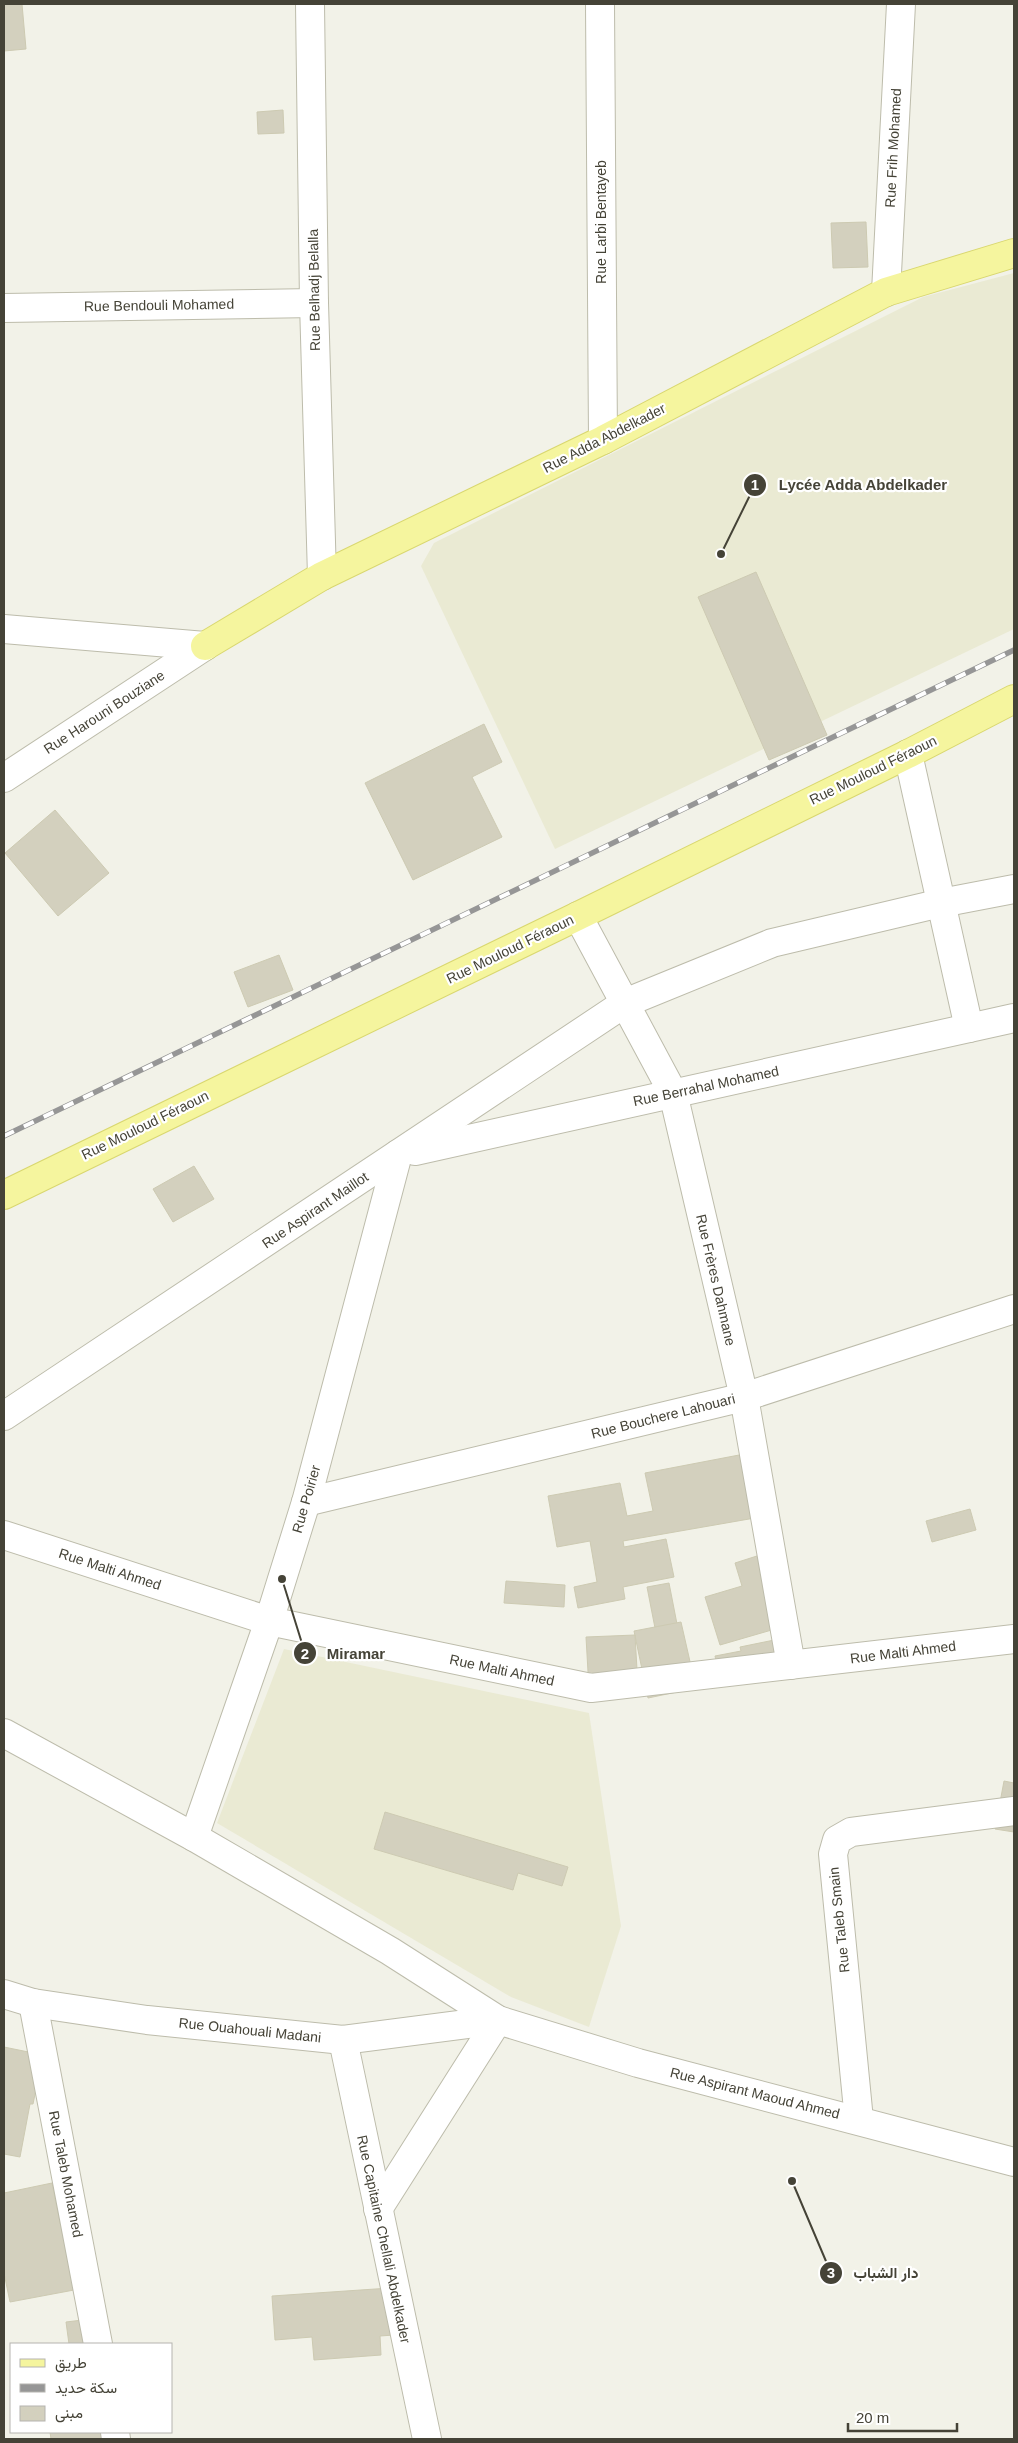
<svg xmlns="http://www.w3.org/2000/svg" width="1018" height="2443" font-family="Helvetica,Vazirmatn,sans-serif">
  <rect width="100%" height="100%" fill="#f2f2e8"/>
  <g fill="#eaead3">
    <polygon points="1014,273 1014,629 555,849 421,566 434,543 923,297"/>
    <polygon points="284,1649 589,1713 621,1926 589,2027 511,1997 217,1823"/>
  </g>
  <g fill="#d3d0be" stroke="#cdcab2">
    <polygon points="4,4 22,4 26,49 4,51"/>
    <polygon points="283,110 284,133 258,134 257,112"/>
    <polygon points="866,222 868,267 833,268 831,223"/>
    <polygon points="756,572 827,735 769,760 698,597"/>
    <polygon points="484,724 502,762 472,777 502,837 413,880 365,783"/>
    <polygon points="55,810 109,873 58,916 5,853"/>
    <polygon points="279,955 293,990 248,1007 234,972"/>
    <polygon points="194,1166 214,1199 173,1222 153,1189"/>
    <polygon points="760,1451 772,1515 623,1541 624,1547 666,1539 674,1577 623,1587 625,1599 578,1608 574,1587 597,1582 590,1541 557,1547 548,1496 620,1483 627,1516 653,1511 645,1473"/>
    <polygon points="970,1509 976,1530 932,1542 926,1521"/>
    <polygon points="760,1555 782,1627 720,1645 705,1597 742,1586 735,1563"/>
    <polygon points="506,1581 565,1585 564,1607 504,1603"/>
    <polygon points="669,1583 677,1624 655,1628 647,1587"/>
    <polygon points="681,1622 696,1688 648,1698 634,1631"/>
    <polygon points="635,1635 638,1687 589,1689 586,1637"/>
    <polygon points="784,1638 790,1669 721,1683 715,1656 741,1651 740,1647"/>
    <polygon points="1004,1781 1014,1783 1014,1832 995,1829"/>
    <polygon points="385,1812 568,1867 562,1886 518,1873 513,1890 374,1849"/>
    <polygon points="4,2047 43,2055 33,2104 30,2104 20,2157 4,2154"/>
    <polygon points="52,2183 74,2290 10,2302 4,2273 4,2193"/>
    <polygon points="390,2288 394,2335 380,2336 381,2355 314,2360 312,2337 275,2340 272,2296"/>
    <polygon points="99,2318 103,2344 69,2344 66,2322"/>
    <polygon points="50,2432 117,2432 118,2439 51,2439"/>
  </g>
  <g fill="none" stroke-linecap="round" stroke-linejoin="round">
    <defs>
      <g id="minor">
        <polyline points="310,4 314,303 322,576"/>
        <polyline points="600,4 603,440"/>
        <polyline points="886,292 901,4"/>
        <polyline points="4,308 314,303"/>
        <polyline points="4,629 205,646"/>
        <polyline points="908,754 969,1028"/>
        <polyline points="4,778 205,646"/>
        <polyline points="578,916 673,1093 744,1397 791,1665"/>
        <polyline points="415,1151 1014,1018"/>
        <polyline points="4,1416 625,1003 772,943 941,903 1014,889"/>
        <polyline points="306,1502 744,1397 1014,1309"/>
        <polyline points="4,1535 269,1621 591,1688 1014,1639"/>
        <polyline points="4,1733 194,1837 390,1951 498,2020 638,2063 1014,2162"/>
        <polyline points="194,1837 269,1621 306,1502 398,1154"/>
        <polyline points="4,1994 33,2003 147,2020 343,2040 498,2020"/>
        <polyline points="33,2003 98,2344"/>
        <polyline points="343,2040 427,2439"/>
        <polyline points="859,2120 833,1854 837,1840 851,1832 1014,1811"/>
        <polyline points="378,2209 498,2020"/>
        <polyline points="115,2432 116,2439"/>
      </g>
      <g id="major">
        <polyline points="205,646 322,576 603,440 886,292 1014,253"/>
        <polyline points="4,1195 578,916 908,754 1014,699"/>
      </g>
    </defs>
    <use href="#minor" stroke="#bdbcab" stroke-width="30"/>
    <use href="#major" stroke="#d9d76f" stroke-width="30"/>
    <use href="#minor" stroke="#fff" stroke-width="28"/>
    <use href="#major" stroke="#f5f59e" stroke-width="28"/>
    <defs>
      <polyline id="rail" points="4,1136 1014,650"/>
    </defs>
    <use href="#rail" stroke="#969696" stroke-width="5.5"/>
    <use href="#rail" stroke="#fff" stroke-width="4" stroke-dasharray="11" stroke-linecap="butt"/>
  </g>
  <g text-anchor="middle" stroke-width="4.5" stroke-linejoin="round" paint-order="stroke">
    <g font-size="14" fill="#454337" stroke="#fff">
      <text transform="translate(893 148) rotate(-87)" y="5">Rue Frih Mohamed</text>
      <text transform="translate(601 222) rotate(-90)" y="5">Rue Larbi Bentayeb</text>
      <text transform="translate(314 290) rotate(-91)" y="5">Rue Belhadj Belalla</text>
      <text transform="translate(159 305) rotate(-1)" y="5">Rue Bendouli Mohamed</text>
      <text transform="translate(604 438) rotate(-27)" y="5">Rue Adda Abdelkader</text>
      <text transform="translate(104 712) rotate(-33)" y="5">Rue Harouni Bouziane</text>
      <text transform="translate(873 770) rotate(-26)" y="5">Rue Mouloud Féraoun</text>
      <text transform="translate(510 949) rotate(-26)" y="5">Rue Mouloud Féraoun</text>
      <text transform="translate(706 1086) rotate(-12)" y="5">Rue Berrahal Mohamed</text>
      <text transform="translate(145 1125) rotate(-26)" y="5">Rue Mouloud Féraoun</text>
      <text transform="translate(315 1210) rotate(-34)" y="5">Rue Aspirant Maillot</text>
      <text transform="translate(716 1280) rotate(77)" y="5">Rue Frères Dahmane</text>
      <text transform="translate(663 1416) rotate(-14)" y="5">Rue Bouchere Lahouari</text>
      <text transform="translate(306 1499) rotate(-74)" y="5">Rue Poirier</text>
      <text transform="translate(110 1569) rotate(18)" y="5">Rue Malti Ahmed</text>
      <text transform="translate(903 1652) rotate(-7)" y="5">Rue Malti Ahmed</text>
      <text transform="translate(502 1670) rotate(12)" y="5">Rue Malti Ahmed</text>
      <text transform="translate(839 1920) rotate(-96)" y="5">Rue Taleb Smain</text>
      <text transform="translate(250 2030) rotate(6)" y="5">Rue Ouahouali Madani</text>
      <text transform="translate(755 2093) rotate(14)" y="5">Rue Aspirant Maoud Ahmed</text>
      <text transform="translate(66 2174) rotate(79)" y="5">Rue Taleb Mohamed</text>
      <text transform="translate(384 2239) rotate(78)" y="5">Rue Capitaine Chellali Abdelkader</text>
    </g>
  </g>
  <path fill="none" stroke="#454337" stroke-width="2" d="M721 554L755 485M282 1579L305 1653M792 2181L831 2273"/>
  <g fill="#454337" stroke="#fff" stroke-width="2">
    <circle cx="721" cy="554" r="5"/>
    <circle cx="282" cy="1579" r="5"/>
    <circle cx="792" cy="2181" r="5"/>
    <circle cx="755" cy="485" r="12"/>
    <circle cx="305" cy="1653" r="12"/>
    <circle cx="831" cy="2273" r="12"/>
  </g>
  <g font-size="15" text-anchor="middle" font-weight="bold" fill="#fff">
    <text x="755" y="490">1</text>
    <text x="305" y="1659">2</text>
    <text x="831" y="2278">3</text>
  </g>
  <g font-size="15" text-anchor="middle" font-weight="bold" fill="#454337" stroke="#fff" stroke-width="4.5" stroke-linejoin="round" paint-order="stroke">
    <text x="863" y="490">Lycée Adda Abdelkader</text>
    <text x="356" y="1659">Miramar</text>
    <text x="886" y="2278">دار الشباب</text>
  </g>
  <rect width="1018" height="2443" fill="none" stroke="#454337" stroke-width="10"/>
  <rect x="10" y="2343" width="162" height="90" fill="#ffffff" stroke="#b5b4af"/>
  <rect x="20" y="2359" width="25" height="8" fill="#f5f59e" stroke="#b5b4af"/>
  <text x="55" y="2368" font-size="15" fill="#454337">طريق</text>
  <rect x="20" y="2384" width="25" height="8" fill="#969696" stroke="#b5b4af"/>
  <text x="55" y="2393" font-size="15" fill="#454337">سكة حديد</text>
  <rect x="20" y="2406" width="25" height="15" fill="#d3d0be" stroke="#b5b4af"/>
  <text x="55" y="2418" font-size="15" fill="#454337">مبنى</text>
  <path d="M848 2423v8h109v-8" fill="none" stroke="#454337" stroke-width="2.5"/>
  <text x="856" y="2423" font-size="15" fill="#454337" stroke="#ffffff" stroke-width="4" paint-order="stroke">20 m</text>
</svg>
